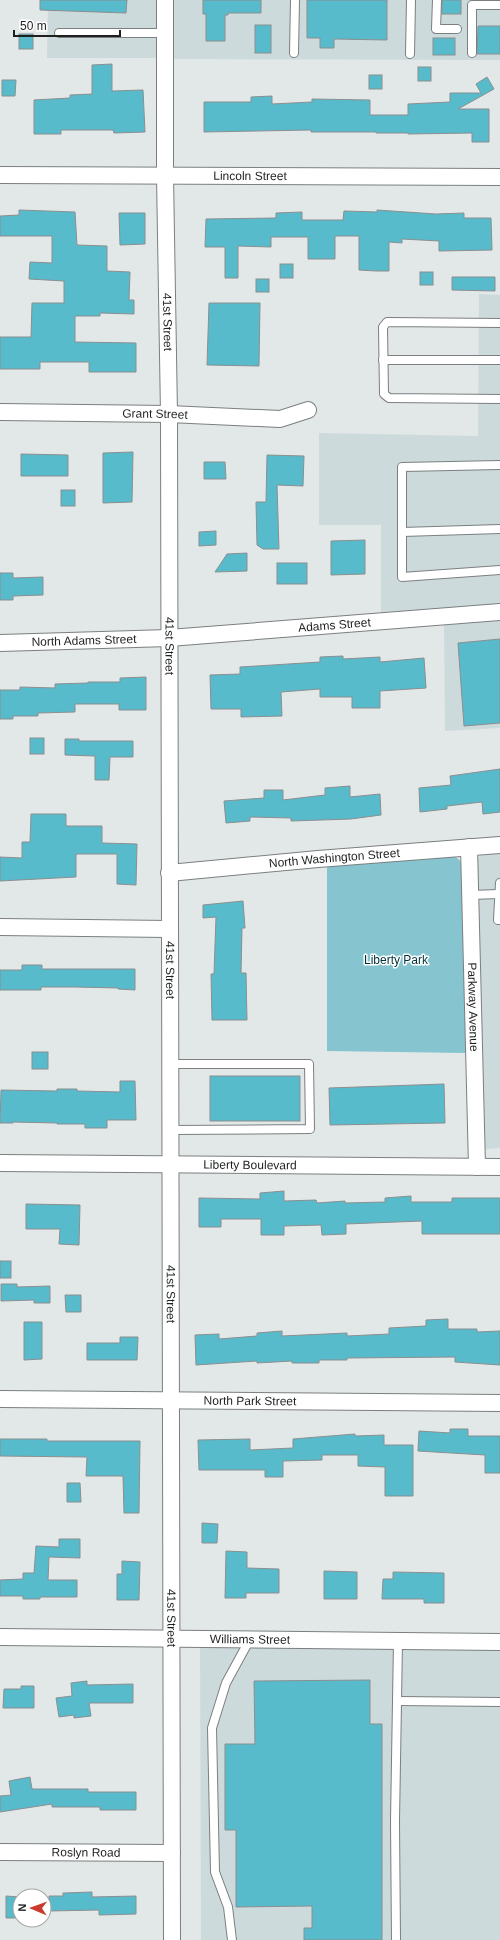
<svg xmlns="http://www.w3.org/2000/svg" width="500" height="1940" font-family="Helvetica,sans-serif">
  <rect width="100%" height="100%" fill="#e2e7e8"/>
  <g fill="#cddadc">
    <polygon points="48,0 157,0 157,58 47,58"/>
    <polygon points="173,0 500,0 500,60 173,59"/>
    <polygon points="479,294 500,295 500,728 445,731 444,623 381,628 381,525 319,525 319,433 478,436"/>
    <polygon points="500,853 500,1148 485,1149 479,1136 475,865 479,857 485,854"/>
    <polygon points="200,1639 500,1642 500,1940 201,1940"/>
  </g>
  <path fill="#86c5d0" d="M450,856C459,857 461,861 464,869L466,1053L327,1051V866Z"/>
  <g fill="#57bbcb" stroke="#8b8f90">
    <polygon points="40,0 127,0 126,13 40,10"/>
    <polygon points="203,0 261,0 261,13 228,13 228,15 225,15 225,41 206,41 206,14 203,14"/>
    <polygon points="307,0 387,0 387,40 334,39 334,48 320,48 320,38 307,38"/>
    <rect x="442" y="0" width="19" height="14"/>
    <rect x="255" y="25" width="16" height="28"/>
    <polygon points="478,26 500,26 500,54 477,54"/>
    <rect x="19" y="34" width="14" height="15"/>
    <rect x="433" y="38" width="22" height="17"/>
    <polygon points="112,64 112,91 143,90 145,132 114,133 113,130 61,130 61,134 34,134 34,100 70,98 70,95 92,94 92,65"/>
    <rect x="418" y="67" width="13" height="14"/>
    <rect x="369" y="75" width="13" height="14"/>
    <polygon points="487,77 494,89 458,109 489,109 489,142 472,142 472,133 408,134 408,133 376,133 376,132 311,132 311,130 204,132 204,102 251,102 251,97 272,96 272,104 312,102 312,99 370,100 370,115 408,115 408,104 450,102 450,93 481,93 476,84"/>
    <polygon points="2,80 16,80 15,96 2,96"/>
    <polygon points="19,210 75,212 77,245 107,246 107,271 130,272 129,300 134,300 134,314 100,313 100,316 75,316 75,342 136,343 136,372 89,372 89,362 40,362 40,369 0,369 0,337 31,337 32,303 64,303 64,281 29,279 30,262 52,263 52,236 0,236 0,216 19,215"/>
    <polygon points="377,210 436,214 464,213 464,218 491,218 492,250 439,251 439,241 402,239 402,243 389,242 389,271 376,271 359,270 359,236 335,236 335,259 308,259 308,237 271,237 271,247 238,246 238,278 225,278 225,247 205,247 206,219 276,218 276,213 302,212 302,220 343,220 344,211 377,212"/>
    <polygon points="119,213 145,213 145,244 120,245"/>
    <rect x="280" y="264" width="13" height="14"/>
    <rect x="420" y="272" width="13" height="13"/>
    <polygon points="452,277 495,277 495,291 452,290"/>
    <rect x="256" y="279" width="13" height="13"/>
    <polygon points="209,303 260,303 259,366 207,365"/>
    <polygon points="133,452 132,502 103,503 103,453"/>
    <polygon points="21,454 68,455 68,476 21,476"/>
    <polygon points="267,455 304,456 303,486 277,485 279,549 263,549 257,545 256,502 266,502"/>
    <polygon points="204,462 225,462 226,479 204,479"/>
    <rect x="61" y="490" width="14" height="16"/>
    <polygon points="216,531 216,545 199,546 199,532"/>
    <polygon points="365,540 365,574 331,575 331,541"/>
    <polygon points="247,553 247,571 215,572 227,554"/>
    <rect x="277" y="563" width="30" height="21"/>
    <polygon points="0,573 13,573 13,578 43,577 43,595 13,596 13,600 0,600"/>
    <polygon points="500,639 500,723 464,726 458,643"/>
    <polygon points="343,656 343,659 380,657 380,662 424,658 426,688 380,691 380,708 352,708 352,697 320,697 320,689 281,692 282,716 241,717 241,709 211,709 210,675 240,674 240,667 320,662 320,657"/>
    <polygon points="146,677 146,710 119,710 119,704 75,704 75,712 38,713 38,716 13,716 13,719 0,719 0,690 20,690 20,687 55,688 55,684 88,683 88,682 120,682 120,678"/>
    <rect x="30" y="738" width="14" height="16"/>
    <polygon points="65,739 79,739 79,741 133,741 133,757 110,757 109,780 95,780 95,756 65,755"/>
    <polygon points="500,769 500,812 483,814 482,802 447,806 447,809 420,812 419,788 451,785 450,776"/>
    <polygon points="350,786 350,797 380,794 381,815 351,819 291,821 291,818 250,817 250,821 226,823 224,801 264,798 264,790 283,790 283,800 325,795 325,788"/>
    <polygon points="31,814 66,814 66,826 102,826 102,843 137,844 136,885 117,884 117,854 76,854 76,877 0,881 0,857 22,858 22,842 30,842"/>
    <polygon points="243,901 245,928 242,928 241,973 246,973 247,1020 212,1020 211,974 214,974 216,917 203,918 203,905"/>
    <polygon points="22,965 42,965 42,969 135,969 135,990 118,989 118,988 75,987 41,987 41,990 0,990 0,970 22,970"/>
    <rect x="32" y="1052" width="16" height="17"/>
    <rect x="210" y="1076" width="90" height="45"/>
    <polygon points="120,1081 135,1081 136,1120 107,1120 107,1128 85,1128 85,1124 57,1124 57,1123 13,1122 13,1123 0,1123 1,1090 57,1091 57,1089 77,1089 77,1091 120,1092"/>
    <polygon points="444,1084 445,1123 330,1125 329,1088"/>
    <polygon points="284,1191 284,1201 316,1200 317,1203 345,1201 345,1203 385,1202 385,1198 411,1196 411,1202 452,1202 452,1198 500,1198 500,1234 422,1234 422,1221 346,1224 346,1234 322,1235 321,1225 284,1226 284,1235 261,1235 261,1219 221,1219 221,1227 199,1227 199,1198 260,1199 260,1193"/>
    <polygon points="26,1204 80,1205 79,1245 59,1244 60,1229 26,1229"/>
    <rect x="0" y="1261" width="11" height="17"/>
    <polygon points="1,1284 17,1284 17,1287 50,1286 50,1303 34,1303 34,1300 1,1301"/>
    <polygon points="65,1295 81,1295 81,1312 66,1312"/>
    <polygon points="448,1319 448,1329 477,1329 477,1332 500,1331 500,1365 455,1362 455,1357 347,1358 347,1360 319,1360 319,1363 292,1363 292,1361 257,1363 257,1361 196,1365 195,1335 219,1334 219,1339 257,1336 257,1333 282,1331 282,1336 347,1333 347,1336 389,1334 389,1328 426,1326 426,1320"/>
    <polygon points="24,1322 42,1322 42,1359 24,1360"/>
    <polygon points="120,1337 138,1337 137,1360 87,1360 87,1343 120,1343"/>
    <polygon points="450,1429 468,1429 468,1436 500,1436 500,1473 485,1473 485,1455 418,1451 419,1431 450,1433"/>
    <polygon points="355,1434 355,1436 384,1435 384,1445 413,1445 413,1496 385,1496 385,1467 358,1466 358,1455 322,1455 322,1460 283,1461 283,1477 265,1477 265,1470 199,1470 198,1440 250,1439 250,1450 293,1448 293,1439"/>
    <polygon points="0,1439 47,1439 47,1441 140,1441 139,1513 124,1513 123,1476 86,1476 87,1457 0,1456"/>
    <polygon points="67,1483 80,1483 81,1502 67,1502"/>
    <polygon points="202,1523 218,1524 217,1543 202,1543"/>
    <polygon points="59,1539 80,1539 80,1558 49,1557 48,1580 77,1580 77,1597 40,1597 40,1599 23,1599 23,1596 0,1596 0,1580 23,1579 23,1573 34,1573 36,1546 59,1547"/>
    <polygon points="226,1551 247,1552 247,1568 279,1569 279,1593 246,1593 246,1598 225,1598"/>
    <polygon points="122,1561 140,1562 139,1600 117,1600 117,1574 122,1574"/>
    <polygon points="324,1571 357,1572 357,1599 324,1599"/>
    <polygon points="393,1572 444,1573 444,1603 424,1603 424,1599 382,1599 383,1579 393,1579"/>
    <polygon points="370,1680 370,1724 382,1724 382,1940 304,1940 304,1928 312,1928 312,1906 236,1907 236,1830 225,1830 225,1744 255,1744 254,1681"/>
    <polygon points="87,1681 87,1685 133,1684 133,1703 89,1703 91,1716 74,1718 74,1715 59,1717 56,1698 72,1696 71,1683"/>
    <polygon points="21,1686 34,1686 34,1708 3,1708 4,1689 21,1689"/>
    <polygon points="30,1777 32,1789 88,1789 88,1792 136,1792 136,1810 100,1810 100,1807 52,1807 52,1804 0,1812 0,1796 11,1795 9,1781"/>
    <polygon points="92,1892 92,1897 136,1896 136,1914 99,1915 99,1910 49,1911 49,1896 63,1896 63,1893"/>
    <polygon points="6,1896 20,1897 20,1918 6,1918"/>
  </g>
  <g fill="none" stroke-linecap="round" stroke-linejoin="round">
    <defs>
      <g id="service">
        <polyline points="437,0 436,29 457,29"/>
        <polyline points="59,33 165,33"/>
        <polyline points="294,53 295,0"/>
        <polyline points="472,53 472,5 500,5"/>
        <polyline points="410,54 411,0"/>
        <polyline points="500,323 387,322 383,327 384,394 389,398 500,399"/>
        <polyline points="383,360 500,360"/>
        <polyline points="500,465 402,467 402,577 500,570"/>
        <polyline points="402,532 500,529"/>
        <polyline points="500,883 498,920 500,920"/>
        <polyline points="470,895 499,894"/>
        <polyline points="170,1064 309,1064 310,1129 170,1130"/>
        <polyline points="397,1701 500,1702"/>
        <polyline points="232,1940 228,1907 215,1872 212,1728 226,1683 250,1639"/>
        <polyline points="396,1940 395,1821 398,1641"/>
      </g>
      <g id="minor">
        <path id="s1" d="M165,0V176L169,414L172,1940"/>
        <path id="s2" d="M0,175L500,177"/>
        <path id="s3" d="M0,412L169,414L280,419L308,410"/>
        <path id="s4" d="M0,643L169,638L500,612"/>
        <path id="s5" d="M469,847L477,1167"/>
        <path id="s6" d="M169,873L318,859L500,845"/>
        <polyline points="0,927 169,929"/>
        <path id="s7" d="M0,1163L500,1167"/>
        <path id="s8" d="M0,1399L500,1403"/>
        <path id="s9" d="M0,1637L500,1642"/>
        <path id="s10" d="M0,1852L172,1853"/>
      </g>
    </defs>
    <use href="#service" stroke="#7b7f80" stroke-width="10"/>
    <use href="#minor" stroke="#7b7f80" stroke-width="18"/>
    <use href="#service" stroke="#fff" stroke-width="8"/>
    <use href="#minor" stroke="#fff" stroke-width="16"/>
  </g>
  <g text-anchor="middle" stroke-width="3" stroke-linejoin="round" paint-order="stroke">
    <g font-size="12" fill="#1e2020" stroke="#fff">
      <text dy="4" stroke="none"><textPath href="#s2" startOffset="250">Lincoln Street</textPath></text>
      <text dy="4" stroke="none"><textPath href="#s1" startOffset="322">41st Street</textPath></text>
      <text dy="4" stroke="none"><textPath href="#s3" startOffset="155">Grant Street</textPath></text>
      <text dy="4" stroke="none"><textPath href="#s4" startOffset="335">Adams Street</textPath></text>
      <text dy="4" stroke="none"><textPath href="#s4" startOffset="84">North Adams Street</textPath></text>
      <text dy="4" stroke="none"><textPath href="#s1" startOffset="646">41st Street</textPath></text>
      <text dy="4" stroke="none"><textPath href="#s6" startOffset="166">North Washington Street</textPath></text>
      <text dy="4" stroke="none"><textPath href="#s1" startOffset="970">41st Street</textPath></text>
      <text dy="4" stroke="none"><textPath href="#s5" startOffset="160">Parkway Avenue</textPath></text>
      <text dy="4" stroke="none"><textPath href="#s7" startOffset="250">Liberty Boulevard</textPath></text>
      <text dy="4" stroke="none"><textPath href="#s1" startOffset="1294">41st Street</textPath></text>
      <text dy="4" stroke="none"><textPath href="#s8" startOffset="250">North Park Street</textPath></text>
      <text dy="4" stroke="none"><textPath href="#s1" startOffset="1618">41st Street</textPath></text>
      <text dy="4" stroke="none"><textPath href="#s9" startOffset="250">Williams Street</textPath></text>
      <text dy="4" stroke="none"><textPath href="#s10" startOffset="86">Roslyn Road</textPath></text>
    </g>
    <g font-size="12" fill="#01333a" stroke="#fff">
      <text x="396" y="964">Liberty Park</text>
    </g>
  </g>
  <g transform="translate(32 1908) rotate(272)"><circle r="19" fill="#ffffff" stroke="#a5a6a6"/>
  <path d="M0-3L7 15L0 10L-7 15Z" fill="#c93c2d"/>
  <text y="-6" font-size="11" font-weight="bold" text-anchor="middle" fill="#1e2020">N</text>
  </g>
  <path d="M14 30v6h106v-6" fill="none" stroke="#1e2020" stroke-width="2"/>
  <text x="20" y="30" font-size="12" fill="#1e2020" stroke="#ffffff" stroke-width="3" paint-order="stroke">50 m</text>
</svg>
